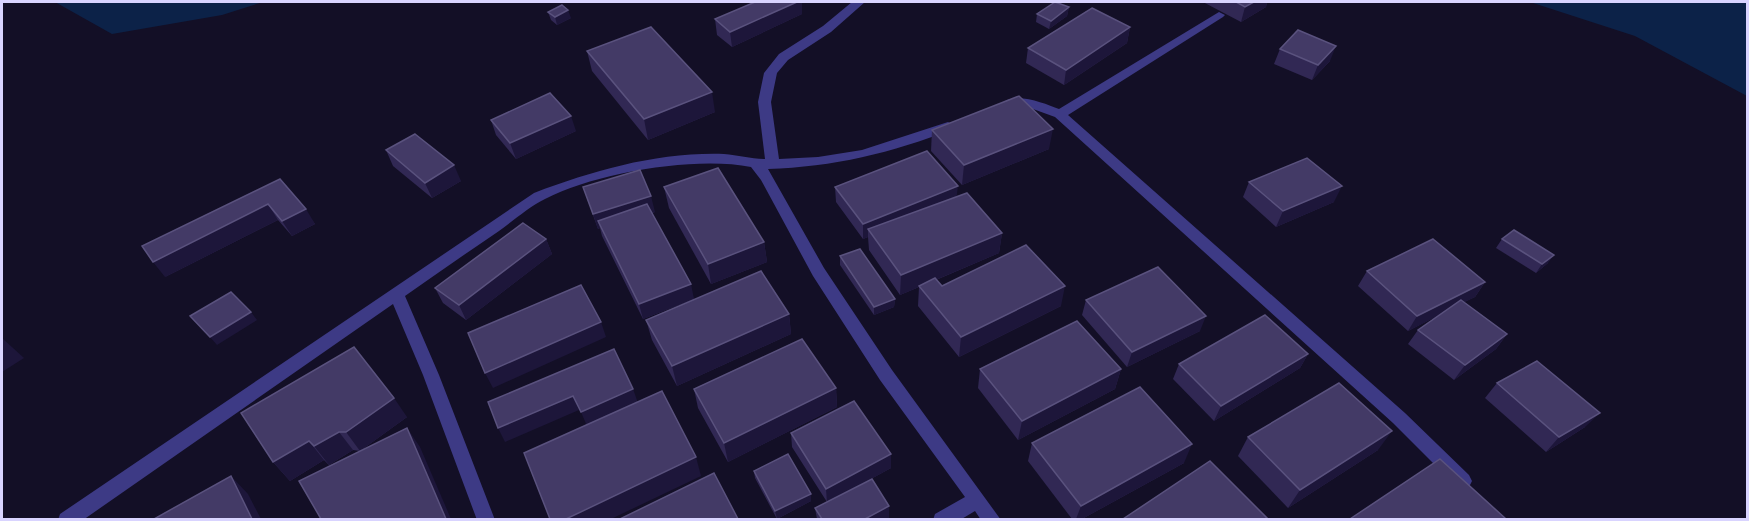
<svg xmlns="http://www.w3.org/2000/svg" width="1749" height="521" font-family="'DejaVu Sans',sans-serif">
  <rect width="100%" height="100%" fill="#130f26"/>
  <g fill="#0c2248">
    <polygon points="55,2 263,2 222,15 112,34"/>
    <polygon points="1530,2 1747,2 1747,96 1635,36"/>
  </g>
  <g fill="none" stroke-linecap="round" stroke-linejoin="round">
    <g fill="#3d3a85" fill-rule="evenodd">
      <path d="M852,2H865L831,32L788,60L777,73L771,102L779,159L818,157L862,150L948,122L955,126L953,129C892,153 833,167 768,169L824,268L892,370L1001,520H981L975,511L960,520H933L935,514L965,497L880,380L813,276L761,180L751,167C694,156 596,173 545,199C529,207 514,220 499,231C468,252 436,274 405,296L439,375L495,520H477L423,375L393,304L83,520H58L60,514L534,193C595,170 658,152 724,154C738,155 751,159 765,159L758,102L764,73L779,54L823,26Z"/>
      <path d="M1219,12L1225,15L1223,17L1068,115L1405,413L1469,475L1472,481L1469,487L1463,489L1457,487L1393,423L1055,117L1033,109L1007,108L1001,104C1014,91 1044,103 1059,109Z"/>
    </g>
  </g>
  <g fill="#312854">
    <polygon points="1203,2 1267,2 1266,7 1241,22"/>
    <polygon points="1069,7 1067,16 1049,29 1036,22 1037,14"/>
    <polygon points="548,12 571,18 557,25 551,20"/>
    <polygon points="802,14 732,47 717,35 715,19"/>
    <polygon points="1130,27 1127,43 1064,85 1026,63 1028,48"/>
    <polygon points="1280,49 1330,61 1312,80 1274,64"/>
    <polygon points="587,51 715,112 648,140 592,71"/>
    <polygon points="491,120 576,131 516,159 496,135"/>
    <polygon points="932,130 1049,149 962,185 931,151"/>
    <polygon points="386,150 461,181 432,198 393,166"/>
    <polygon points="280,179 315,224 292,236 278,220 165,277"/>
    <polygon points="1249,182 1334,202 1276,227 1243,197"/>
    <polygon points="583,187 655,212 652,213 694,299 643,319 602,236 600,228 598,229"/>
    <polygon points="664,187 764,242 767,262 711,284 669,208"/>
    <polygon points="835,187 957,197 1002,233 999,253 936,280 942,286 1061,306 959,357 918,306 919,287 900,295 869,250 868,237 863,239 836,202"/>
    <polygon points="546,239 552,254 466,320 443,303 435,288"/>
    <polygon points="1502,239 1548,263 1536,273 1496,248"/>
    <polygon points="840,256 895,299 894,307 874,315 840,265"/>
    <polygon points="1367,271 1485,282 1475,297 1464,302 1507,334 1496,349 1454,380 1408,344 1418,330 1439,315 1408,331 1358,286"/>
    <polygon points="1086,300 1200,331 1127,367 1082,315"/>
    <polygon points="789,314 791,334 677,386 652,340 646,320"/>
    <polygon points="1308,354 1300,368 1214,421 1173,379 1179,364"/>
    <polygon points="980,369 1121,369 1115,389 1018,440 978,388"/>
    <polygon points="1497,383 1585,427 1546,452 1485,398"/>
    <polygon points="836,388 837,407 728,462 698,408 694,389"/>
    <polygon points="241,413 407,417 360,451 353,450 329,465 324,460 290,481 273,462"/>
    <polygon points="791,433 891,468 858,486 889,506 889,519 817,519 815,508 827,502 792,447"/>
    <polygon points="1248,437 1378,450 1288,508 1238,456"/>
    <polygon points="1032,443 1184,463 1082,519 1072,519 1028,461"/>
    <polygon points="754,471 811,494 811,501 777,519 755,478"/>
  </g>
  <g fill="#1d163a">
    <polygon points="797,2 802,2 802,14 732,47 730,32"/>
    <polygon points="1254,2 1267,2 1266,7 1241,22 1245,7"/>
    <polygon points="1069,7 1067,16 1049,29 1051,21"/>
    <polygon points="568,10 571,18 557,25 555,17"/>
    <polygon points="1130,27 1127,43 1064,85 1066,70"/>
    <polygon points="1336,46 1330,61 1312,80 1318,65"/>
    <polygon points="712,92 715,112 648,140 644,119"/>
    <polygon points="571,116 576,131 516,159 510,143"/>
    <polygon points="1053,129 1049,149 962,185 964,165"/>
    <polygon points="454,165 461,181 432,198 425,183"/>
    <polygon points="958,186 956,201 868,229 868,237 863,239 863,224"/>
    <polygon points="1342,186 1334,202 1276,227 1283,211"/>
    <polygon points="651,196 655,212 601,228 598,221 600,228 598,229 593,214"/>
    <polygon points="268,204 278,220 165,277 153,262"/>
    <polygon points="306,209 315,224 292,236 282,221"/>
    <polygon points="1002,233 999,253 900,295 901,275"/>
    <polygon points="546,239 552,254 466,320 459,305"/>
    <polygon points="764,242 767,262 711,284 708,264"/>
    <polygon points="1554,255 1548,263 1536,273 1542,264"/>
    <polygon points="1485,282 1475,297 1408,331 1417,316"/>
    <polygon points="691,284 694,299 643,319 639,304"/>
    <polygon points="1065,286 1061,306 959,357 961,337"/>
    <polygon points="895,299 894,307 874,315 874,307"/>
    <polygon points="251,312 257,320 217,345 210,337"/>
    <polygon points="789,314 791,334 677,386 672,366"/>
    <polygon points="1206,316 1200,331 1127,367 1132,352"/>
    <polygon points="601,322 606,337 493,388 485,373"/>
    <polygon points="1507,334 1496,349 1454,380 1465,365"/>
    <polygon points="2,338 24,358 2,372"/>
    <polygon points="1308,354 1300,368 1214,421 1221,406"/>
    <polygon points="1121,369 1115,389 1018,440 1022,421"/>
    <polygon points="836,388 837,407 728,462 724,443"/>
    <polygon points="633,389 638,403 587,426 581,412"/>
    <polygon points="573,396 579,410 505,442 498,428"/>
    <polygon points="394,398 407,417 360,451 346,432"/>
    <polygon points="1600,413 1585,427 1546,452 1559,437"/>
    <polygon points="407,428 420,447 451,519 446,519"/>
    <polygon points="1392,431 1378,450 1288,508 1300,490"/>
    <polygon points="339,432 353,450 329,465 314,446"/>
    <polygon points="309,441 324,460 290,481 273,462"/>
    <polygon points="1192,444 1184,463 1082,519 1076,519 1081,506"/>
    <polygon points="891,454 891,468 827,503 826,489"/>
    <polygon points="696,457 701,476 611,519 566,519"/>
    <polygon points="231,476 248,494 261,519 252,519"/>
    <polygon points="811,494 811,501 777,519 775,511"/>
    <polygon points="889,506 889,519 865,519"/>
  </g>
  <g fill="#433a66" stroke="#5a527e" stroke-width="1.5">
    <polygon points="755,2 797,2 730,32 715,19"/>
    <polygon points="1055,2 1069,7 1051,21 1037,14"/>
    <polygon points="1236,2 1254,2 1245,7"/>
    <polygon points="562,5 568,10 555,17 548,12"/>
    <polygon points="1092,8 1130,27 1066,70 1028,48"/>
    <polygon points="651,27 712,92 644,119 587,51"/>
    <polygon points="1298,30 1336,46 1318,65 1280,49"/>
    <polygon points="550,93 571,116 510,143 491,120"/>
    <polygon points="1019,96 1053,129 964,165 932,130"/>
    <polygon points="415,134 454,165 425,183 386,150"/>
    <polygon points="927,151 958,186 863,224 835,187"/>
    <polygon points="1307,158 1342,186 1283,211 1249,182"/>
    <polygon points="718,168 764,242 708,264 664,187"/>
    <polygon points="640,170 651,196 593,214 583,187"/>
    <polygon points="280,179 306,209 282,221 268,204 153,262 142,246"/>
    <polygon points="967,193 1002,233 901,275 868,229"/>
    <polygon points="647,204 691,284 639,304 598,221"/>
    <polygon points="523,223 546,239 459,305 435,288"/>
    <polygon points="1514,230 1554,255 1542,264 1502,239"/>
    <polygon points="1433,239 1485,282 1417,316 1367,271"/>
    <polygon points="1026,245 1065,286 961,337 919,286 935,278 942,286"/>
    <polygon points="860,249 895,299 874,307 840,256"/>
    <polygon points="1158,267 1206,316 1132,352 1086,300"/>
    <polygon points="761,271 789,314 672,366 646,320"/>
    <polygon points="581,285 601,322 485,373 468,333"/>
    <polygon points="231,292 251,312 210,337 190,316"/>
    <polygon points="1461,300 1507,334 1465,365 1418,330"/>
    <polygon points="1265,315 1308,354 1221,406 1179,364"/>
    <polygon points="1077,321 1121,369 1022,421 980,369"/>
    <polygon points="802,339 836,388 724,443 694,389"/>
    <polygon points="354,347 394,398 346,432 339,432 314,446 309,441 273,462 241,413"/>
    <polygon points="614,349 633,389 581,412 573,396 498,428 488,402"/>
    <polygon points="1537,361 1600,413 1559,437 1497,383"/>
    <polygon points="1339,383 1392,431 1300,490 1248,437"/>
    <polygon points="1140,387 1192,444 1081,506 1032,443"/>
    <polygon points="662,391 696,457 566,519 550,519 524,453"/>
    <polygon points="854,401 891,454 826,489 791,433"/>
    <polygon points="407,428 446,519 321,519 299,481"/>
    <polygon points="788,454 811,494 775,511 754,471"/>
    <polygon points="1440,459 1506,519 1350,519"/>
    <polygon points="1210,461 1267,518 1264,519 1123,519"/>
    <polygon points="714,473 738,519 620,519"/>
    <polygon points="231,476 252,519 154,519"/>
    <polygon points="872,479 889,506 865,519 822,519 815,508"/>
  </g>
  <rect width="1749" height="521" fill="none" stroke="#d9d4ff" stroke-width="6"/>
</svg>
